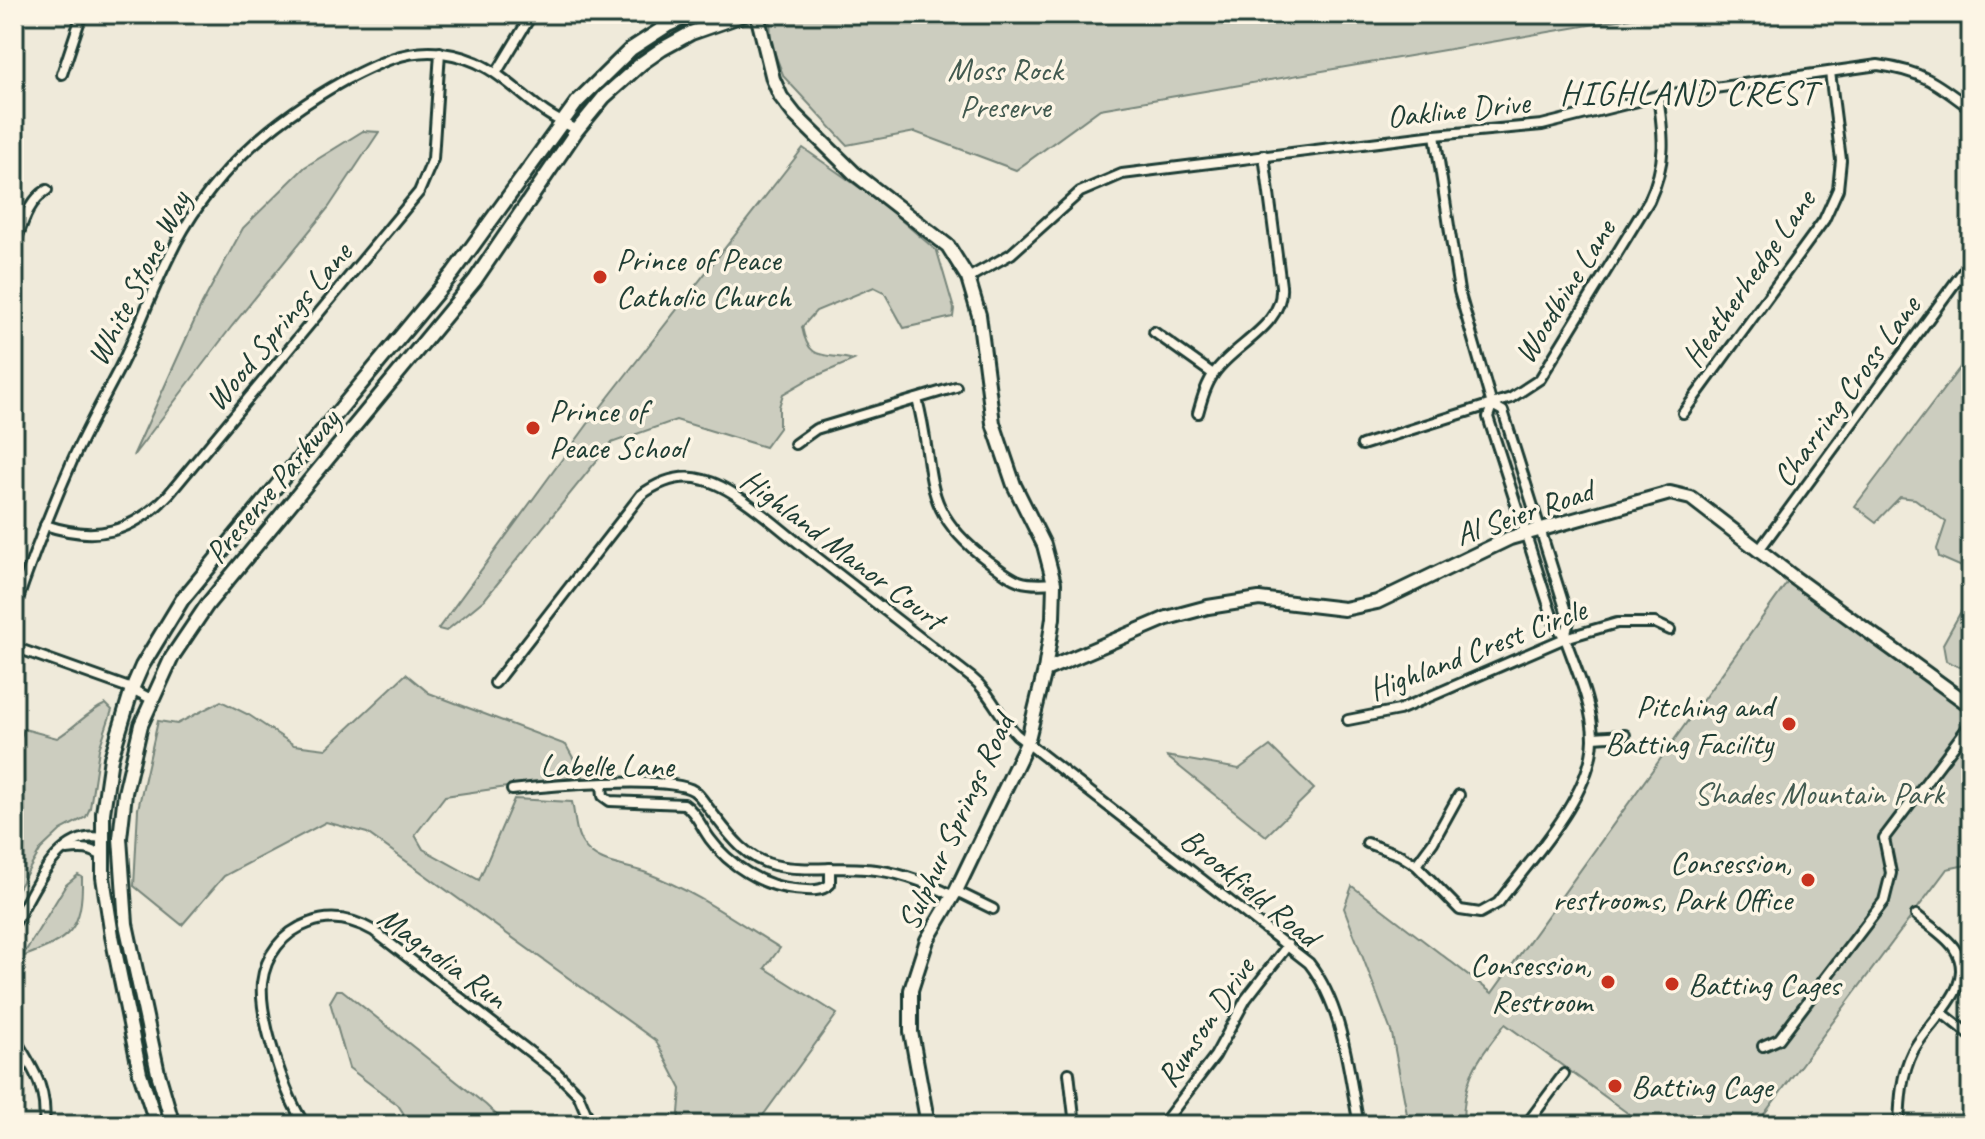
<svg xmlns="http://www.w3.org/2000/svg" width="1985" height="1139" font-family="Caveat,sans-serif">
  <rect width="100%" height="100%" fill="#efeada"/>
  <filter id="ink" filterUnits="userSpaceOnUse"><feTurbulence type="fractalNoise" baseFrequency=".0125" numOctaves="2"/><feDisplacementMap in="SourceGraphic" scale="16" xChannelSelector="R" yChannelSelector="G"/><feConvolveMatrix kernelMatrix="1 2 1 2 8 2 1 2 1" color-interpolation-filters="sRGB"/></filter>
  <g filter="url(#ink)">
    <g fill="#cccdbf" stroke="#76857a" stroke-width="2">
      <polygon points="770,14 1654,14 1100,109 1016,170 915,132 847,145 784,77 771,44"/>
      <polygon points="363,131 379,132 329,207 232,326 133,456 202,304 243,228 305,167"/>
      <path d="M803,148L880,202L937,251L954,309L953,317L904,328L884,292L874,287L816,311L802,327C809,364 826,352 854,360L809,379L783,394L779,407V428L765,447L676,420L611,443L485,599L446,631L438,629L593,417Z"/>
      <polygon points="1971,353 1971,571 1939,557 1937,549 1946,522 1915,499 1900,497 1876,522 1855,506"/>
      <path d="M1792,576L1971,715V864L1947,869L1756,1125H1644L1505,1024C1477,1062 1463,1075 1463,1125H1409L1392,1034L1344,908L1352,886L1492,993Z"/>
      <polygon points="1971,602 1971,667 1960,667 1946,661 1943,644 1964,606"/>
      <path d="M406,674L429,693L566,745L583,776L445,796L415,835L423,849L479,880L514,799L572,802C575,815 575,833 583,844C597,865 622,864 644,872C693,890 736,921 780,948L765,968L837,1014L756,1125H678L681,1089L656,1041L367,833L326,822L224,876L182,925L134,886L138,809L158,721L177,724L221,701L249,715L294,745L326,749Z"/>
      <path d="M106,704L112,710L99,749L90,808L86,817L61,830L41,849L14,895V755L24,729L57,738C74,728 88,711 106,704Z"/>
      <polygon points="1270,746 1314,789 1266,836 1166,756 1239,769"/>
      <path d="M78,875L82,877C83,931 70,939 22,957L66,885Z"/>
      <polygon points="337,990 342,990 486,1105 507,1125 411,1125 398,1105 349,1068 330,1002"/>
    </g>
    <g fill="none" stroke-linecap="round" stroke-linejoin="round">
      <defs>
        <g id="street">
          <polyline points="497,72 532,14"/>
          <polyline points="62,74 82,14"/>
          <polyline points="1435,135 1459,291 1492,405 1488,417 1554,622 1565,638 1569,621 1503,411 1492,405"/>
          <path d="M14,247C22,226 27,202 47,190"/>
          <path d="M968,278L1011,254L1080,192L1122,174L1435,135L1542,125L1658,96L1878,65C1922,71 1937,83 1971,109"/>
          <polyline points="1154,332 1213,374"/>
          <path d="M917,399C937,474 917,508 988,561C1015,581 1019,586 1054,583"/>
          <path d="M1198,413C1202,399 1206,384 1215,372C1236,343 1284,326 1281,286L1264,155"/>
          <polyline points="1683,413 1824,220 1838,189 1841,160 1830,72"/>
          <polyline points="795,444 816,429 956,387"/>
          <path d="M1362,445L1511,398L1540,379L1649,201C1667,162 1664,137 1658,96"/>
          <path d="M45,525C96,542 132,533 169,494L419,192L433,159L440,52"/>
          <polyline points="1759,550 1971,261"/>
          <path d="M14,611C31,560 51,509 73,459C87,428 104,398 120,367C138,331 151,293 169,257C207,177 269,122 345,80C376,64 407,48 442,53C490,59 509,86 545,112C555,119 566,124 577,130"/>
          <polyline points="14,647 132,689 151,699"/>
          <path d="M495,683L641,495C660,481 681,473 704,480C734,487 776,526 801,545C858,589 915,633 972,678C991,693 999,717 1017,735L1309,963C1344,1008 1348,1071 1359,1125"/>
          <polyline points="1348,720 1399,710 1565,638 1617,623 1655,623 1670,630"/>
          <polyline points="1593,737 1625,735"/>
          <path d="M602,785L603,796L610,801L684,804C696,812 701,827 710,839C729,865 762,886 794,889C807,890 820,893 830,884V868"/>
          <path d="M512,790C545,786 670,775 694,791C701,796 705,804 710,810C728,833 744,858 774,865C804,872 835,866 866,869C896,871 926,882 953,896"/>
          <path d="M1367,843L1400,855L1416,865L1460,910L1480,913L1498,903C1531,859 1592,796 1593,739C1593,706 1576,669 1565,638"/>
          <path d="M67,850C82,848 91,848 103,857"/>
          <polyline points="1416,865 1433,842 1459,795"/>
          <polyline points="956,891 993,909"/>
          <path d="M14,924C34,892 56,829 103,838"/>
          <polyline points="1941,1012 1971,1036"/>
          <path d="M14,1037C32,1068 48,1087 44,1125"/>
          <polyline points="1763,1046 1779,1039 1884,901 1891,873 1884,838 1971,723"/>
          <polyline points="1069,1073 1075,1125"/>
          <path d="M305,1125C285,1096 259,1019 262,983C265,956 283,932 309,923C332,914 353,919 374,931L557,1073L578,1094L591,1125"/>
          <polyline points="1162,1125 1215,1056 1246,999 1288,945"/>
          <polyline points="1526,1125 1564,1074"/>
          <path d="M1899,1125C1900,1100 1901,1075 1913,1051C1928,1021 1980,986 1954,948C1945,935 1928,925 1916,915"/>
        </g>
        <g id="secondary">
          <polyline points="757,14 773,79 781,97 795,115 854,173 948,246 968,278 979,315 993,423 1014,485 1044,545 1054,583 1053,618 1045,670 1027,743 956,891 927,940 911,990 911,1032 928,1125"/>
          <polyline points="1045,670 1167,618 1208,607 1259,599 1344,609 1377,602 1510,538 1670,493 1691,498 1792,576 1971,706"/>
          <polyline points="157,1125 140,1073 112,936 103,877 103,813 111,758 132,689 142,666 182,600 453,273 577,102 631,49 668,25 693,14"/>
          <polyline points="173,1125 158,1073 126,924 120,838 125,793 141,725 172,657 207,605 475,280 577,130 604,97 642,63 662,49 691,33 745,14"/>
        </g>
      </defs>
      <use href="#street" stroke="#1f3d34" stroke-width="14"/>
      <use href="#secondary" stroke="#1f3d34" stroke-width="18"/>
      <use href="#street" stroke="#fcf5e5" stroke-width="8"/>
      <use href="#secondary" stroke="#fcf5e5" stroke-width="12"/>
    </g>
  </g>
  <g fill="#c8321e" stroke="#fcf5e5" stroke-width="3">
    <circle cx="600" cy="277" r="8"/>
    <circle cx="533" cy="428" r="8"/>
    <circle cx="1789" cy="724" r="8"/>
    <circle cx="1808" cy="880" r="8"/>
    <circle cx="1608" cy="982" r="8"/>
    <circle cx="1672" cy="984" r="8"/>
    <circle cx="1615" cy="1086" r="8"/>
  </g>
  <g text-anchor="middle" stroke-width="7" stroke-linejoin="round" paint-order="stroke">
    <g font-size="32" fill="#425a50" stroke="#fcf5e5">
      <text x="1005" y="80">Moss Rock<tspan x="1005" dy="37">Preserve</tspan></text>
      <text x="1819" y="804">Shades Mountain Park</text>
    </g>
    <g font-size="32" fill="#1f3d34" stroke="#fcf5e5">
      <text transform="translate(1458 109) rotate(-6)" y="11">Oakline Drive</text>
      <text transform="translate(138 278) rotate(-63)" y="11">White Stone Way</text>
      <text transform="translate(1748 278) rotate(-55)" y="11">Heatherhedge Lane</text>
      <text transform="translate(1564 291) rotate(-58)" y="11">Woodbine Lane</text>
      <text transform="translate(278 326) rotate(-50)" y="11">Wood Springs Lane</text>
      <text transform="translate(1846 391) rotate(-54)" y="11">Charring Cross Lane</text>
      <text transform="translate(272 486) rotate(-50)" y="11">Preserve Parkway</text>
      <text transform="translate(1524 512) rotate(-19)" y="11">Al Seier Road</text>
      <text transform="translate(843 549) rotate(37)" y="11">Highland Manor Court</text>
      <text transform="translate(1477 649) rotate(-21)" y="11">Highland Crest Circle</text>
      <text x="607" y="776">Labelle Lane</text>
      <text transform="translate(955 822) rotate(-65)" y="11">Sulphur Springs Road</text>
      <text transform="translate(1250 887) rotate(39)" y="11">Brookfield Road</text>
      <text transform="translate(443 957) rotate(36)" y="11">Magnolia Run</text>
      <text transform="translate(1205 1022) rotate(-56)" y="11">Rumson Drive</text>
    </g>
    <g font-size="32" fill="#1f3d34" stroke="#fcf5e5" text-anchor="start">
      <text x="616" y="270">Prince of Peace<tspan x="616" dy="37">Catholic Church</tspan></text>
      <text x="549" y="421">Prince of<tspan x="549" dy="37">Peace School</tspan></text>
      <text x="1773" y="717" text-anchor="end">Pitching and<tspan x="1773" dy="37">Batting Facility</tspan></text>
      <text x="1792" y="873" text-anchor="end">Consession,<tspan x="1792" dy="37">restrooms, Park Office</tspan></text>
      <text x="1592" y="975" text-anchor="end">Consession,<tspan x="1592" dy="37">Restroom</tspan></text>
      <text x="1688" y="995">Batting Cages</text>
      <text x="1631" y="1097">Batting Cage</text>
    </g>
    <g font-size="34" letter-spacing="2" fill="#1f3d34" stroke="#fcf5e5">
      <text x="1689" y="104">HIGHLAND CREST</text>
    </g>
  </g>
  <rect width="1985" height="1139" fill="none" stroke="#fcf5e5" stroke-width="48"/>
  <rect x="24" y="24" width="1937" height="1091" fill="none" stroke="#1f3d34" stroke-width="3" filter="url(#ink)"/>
</svg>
